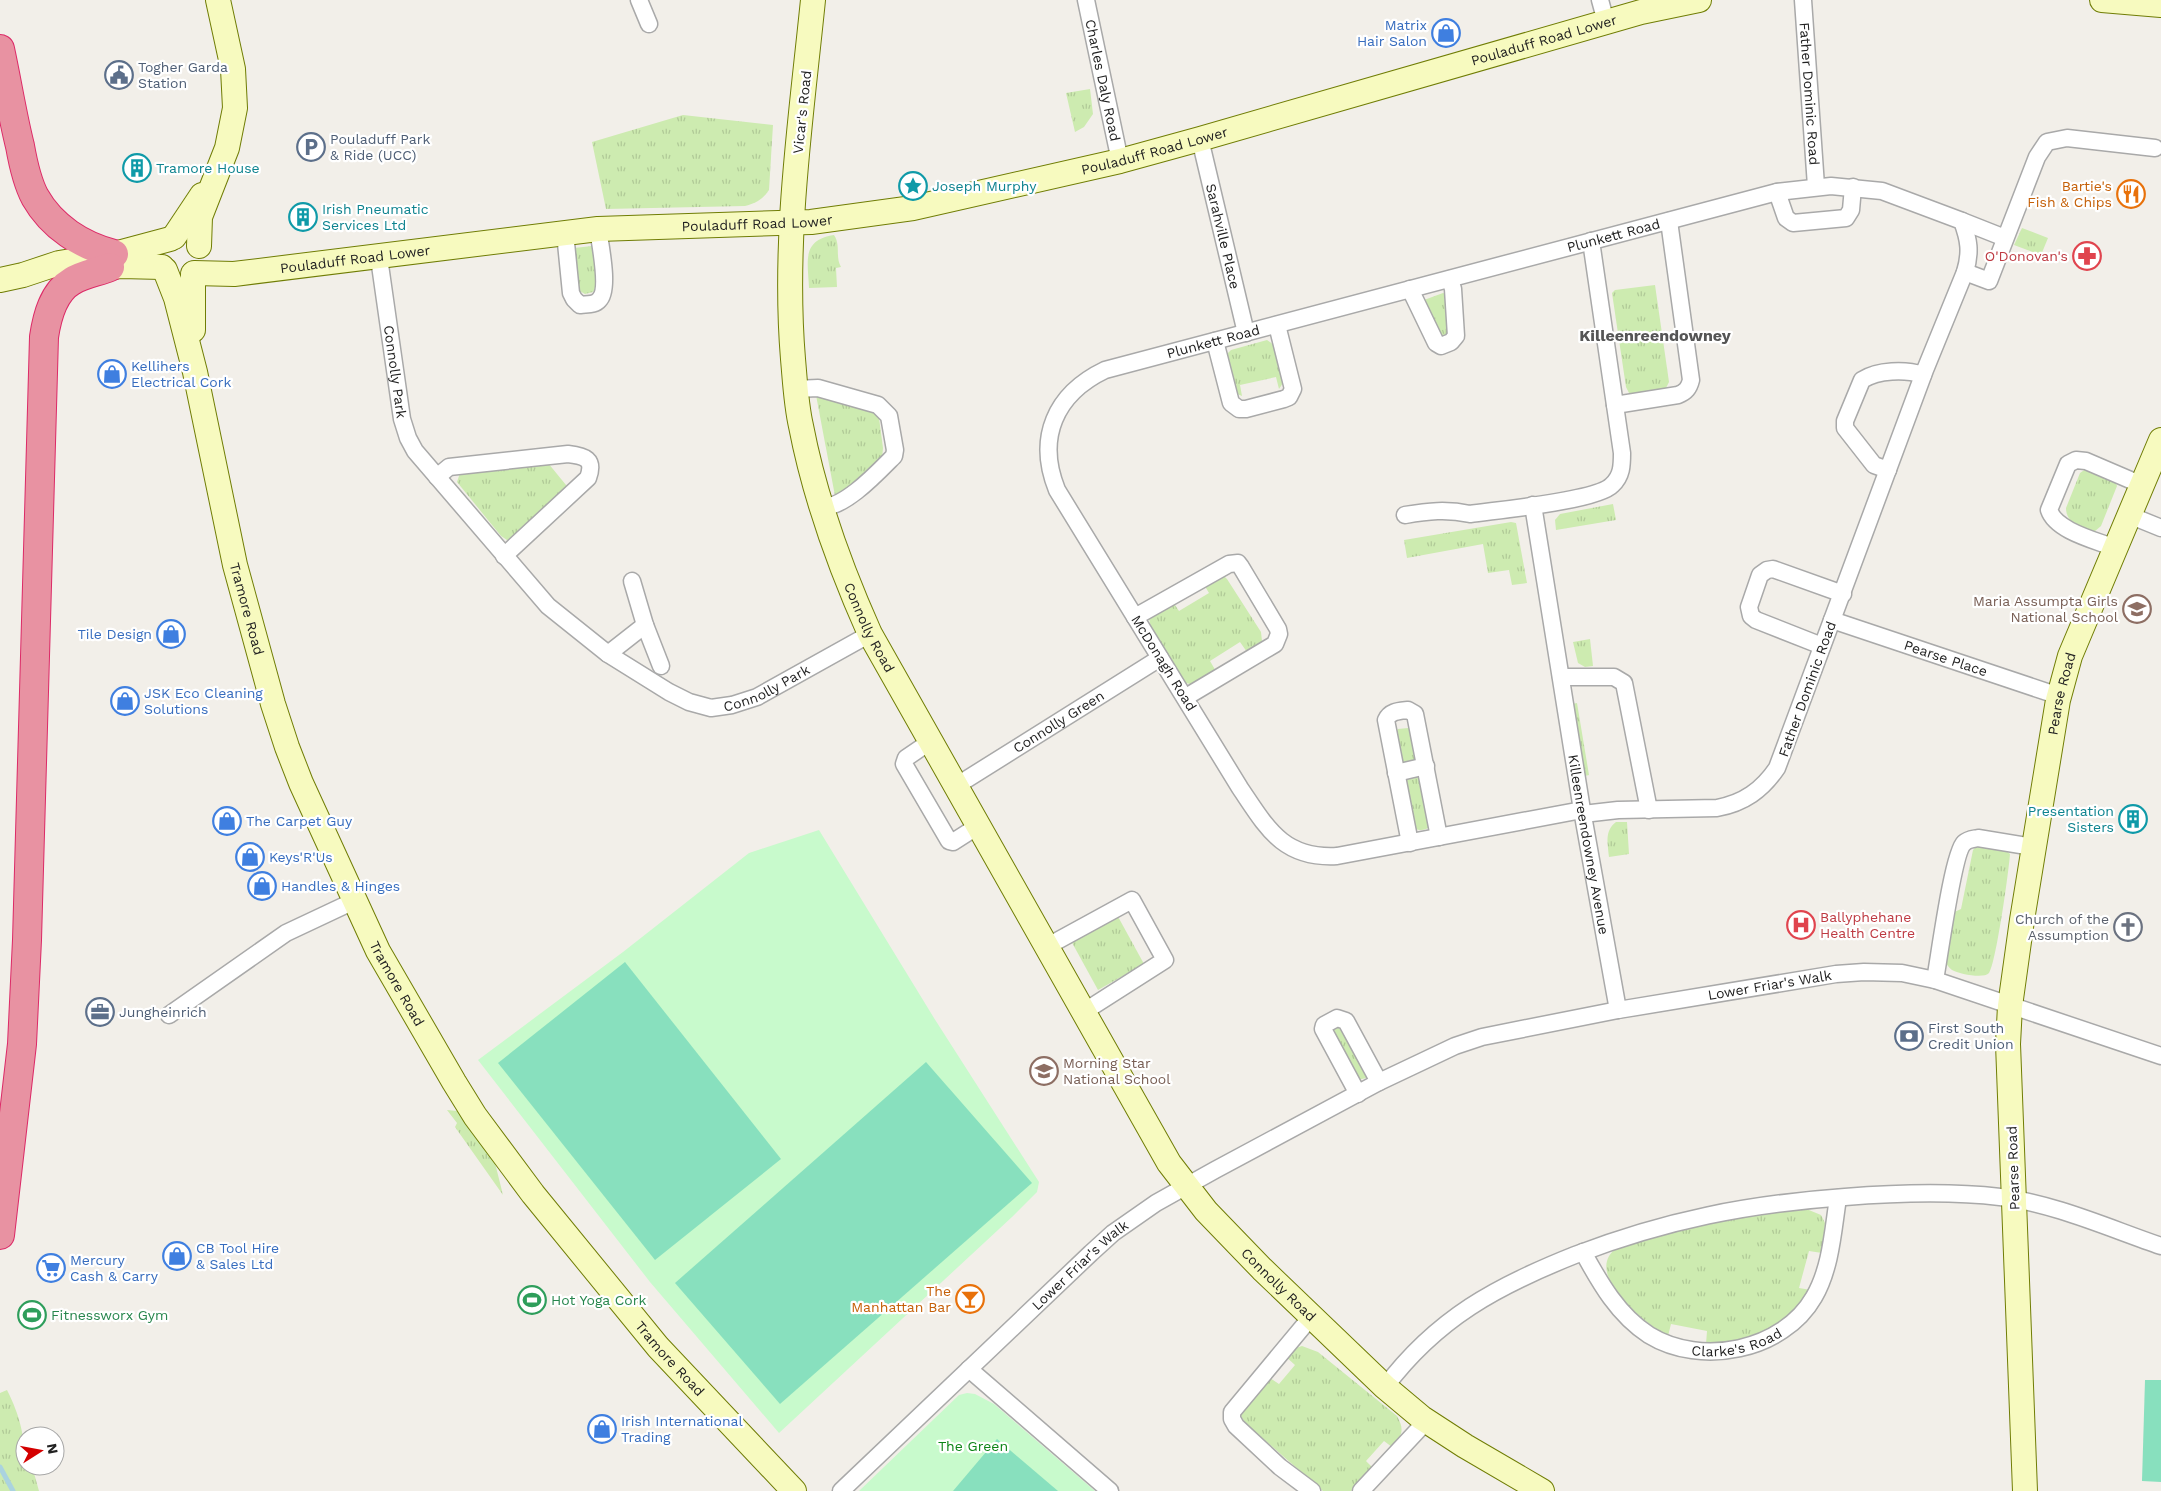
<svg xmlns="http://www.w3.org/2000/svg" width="2161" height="1491" font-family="'Work Sans',sans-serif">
  <defs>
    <pattern id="grass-tufts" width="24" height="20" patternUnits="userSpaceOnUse" patternTransform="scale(1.25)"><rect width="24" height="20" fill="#cdebb0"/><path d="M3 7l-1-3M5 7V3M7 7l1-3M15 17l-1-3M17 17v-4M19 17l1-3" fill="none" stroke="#b0c997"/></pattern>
  </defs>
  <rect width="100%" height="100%" fill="#f2efe9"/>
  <g fill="url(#grass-tufts)">
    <polygon points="1090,89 1093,114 1084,127 1075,132 1066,93"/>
    <path d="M683,115L773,125L769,190C763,199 756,203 745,206L606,209L592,142Z"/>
    <polygon points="2022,228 2048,238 2041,255 2014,245"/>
    <path d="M834,235C841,245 835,257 841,267L836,268L837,287L809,288C808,262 801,240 834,235Z"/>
    <polygon points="592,246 594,248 598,283 593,292 585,294 578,290 574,248"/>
    <polygon points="1655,285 1669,382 1665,390 1630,395 1626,387 1612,293 1615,290"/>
    <polygon points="1443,293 1446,294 1451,335 1441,338 1424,300"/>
    <polygon points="1267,340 1274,345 1283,383 1279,389 1276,377 1240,385 1242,396 1235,393 1227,354 1231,350"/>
    <polygon points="816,395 868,407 878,415 879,418 883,448 882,459 852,487 835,496"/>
    <polygon points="548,463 566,485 567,490 513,540 507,540 501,536 457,482 460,473"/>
    <path d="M2087,468L2115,481L2117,486L2101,526L2094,532C2081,528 2066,523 2066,508L2080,473Z"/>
    <polygon points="1613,504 1616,520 1556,530 1555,520 1560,514"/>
    <polygon points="1511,522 1516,523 1527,583 1512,585 1509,570 1488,573 1483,544 1407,558 1404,540"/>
    <polygon points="1224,576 1227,579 1261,632 1262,641 1247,652 1240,642 1210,661 1217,673 1194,685 1186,683 1183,679 1151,628 1149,618 1173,602 1179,611 1209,593 1203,583"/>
    <polygon points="1590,639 1593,666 1585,667 1578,663 1573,642"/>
    <polygon points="1577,703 1589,775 1585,776 1572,704"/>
    <polygon points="1408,728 1415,731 1422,761 1399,766 1395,732 1398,729"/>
    <path d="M1424,776L1431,826C1426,830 1421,831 1415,829L1402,781Z"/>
    <path d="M1616,822H1627L1629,854L1609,857C1608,844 1604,831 1616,822Z"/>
    <path d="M1977,846L2007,851L2010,854C2009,870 1996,964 1989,973C1984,979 1959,974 1952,970C1949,968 1947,964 1944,961L1952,913L1961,909L1973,850Z"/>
    <polygon points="1116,913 1144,964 1098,990 1070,939"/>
    <polygon points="1337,1026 1341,1026 1369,1075 1366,1078 1358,1080 1331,1030"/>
    <polygon points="447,1110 457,1111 495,1163 503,1195 455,1127 457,1123"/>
    <path d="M1804,1208L1821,1215L1825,1223L1822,1253L1809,1251L1799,1288L1811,1290C1795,1313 1772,1332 1744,1341C1733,1344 1718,1343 1706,1344L1707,1331L1671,1324L1668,1336C1645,1324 1580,1272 1618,1247C1679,1230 1740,1212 1804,1208Z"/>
    <path d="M1302,1346L1318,1352L1397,1416C1405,1430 1402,1436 1392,1447L1384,1441L1366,1461L1373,1468L1351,1491H1323L1245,1423L1241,1416V1408L1267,1376L1279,1384L1295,1365L1285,1356L1293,1349Z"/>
    <path d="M7,1390C20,1416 25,1436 25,1466H32L39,1491H0V1393Z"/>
  </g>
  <g fill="#c8facc">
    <polygon points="819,830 934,1018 1039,1182 1037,1192 1012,1217 779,1433 650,1282 478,1060 623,952 749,853"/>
    <polygon points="967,1393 975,1394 994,1404 1095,1491 859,1491 959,1395"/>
  </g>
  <g fill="#88e0be">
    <polygon points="625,962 781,1159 655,1260 498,1063"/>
    <polygon points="926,1062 1032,1183 780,1404 675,1283"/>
    <polygon points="2145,1380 2161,1380 2161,1482 2142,1481"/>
    <polygon points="997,1439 1058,1491 953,1491"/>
  </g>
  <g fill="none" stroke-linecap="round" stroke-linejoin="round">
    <polyline stroke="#aad3df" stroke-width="5" points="0,1467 13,1491"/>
    <defs>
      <g id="street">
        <polyline points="639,0 649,24"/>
        <path id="s1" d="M1086,0L1120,161"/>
        <polyline points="1600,0 1606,22"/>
        <path id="s2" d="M1803,0L1816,186"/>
        <path id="s3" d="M1200,139L1246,333"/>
        <polyline points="1777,192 1786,218 1793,223 1846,218 1851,210 1853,187"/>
        <polyline points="1962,221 2005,238"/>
        <path d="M565,233L571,293L574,299L580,305C587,304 595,305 599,300C610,290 600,244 598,229"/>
        <path id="s4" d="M379,258L402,419L408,438L415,451L548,606L608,654L669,692L689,702L711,708L732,705L757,697L870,634"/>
        <polyline points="1965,272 1989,281 2037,157 2047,142 2067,138 2155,148"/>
        <polyline points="1410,289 1436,343 1441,346 1451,342 1456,336 1453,289 1450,279"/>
        <polyline points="1215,341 1231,403 1239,409 1246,409 1284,399 1289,397 1293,389 1277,325"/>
        <path d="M796,389L818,388L878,405L889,416L895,450L894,456C878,472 844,509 821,507"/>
        <path d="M1615,405L1678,395C1686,392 1689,388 1691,380L1669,221"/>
        <path d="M1888,470L1874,465L1845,428V421L1862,380C1878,370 1905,369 1923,375"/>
        <path d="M437,477L449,467L568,454C585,456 595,459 588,478L504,556"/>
        <path id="s5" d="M1533,505L1582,810L1618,1010"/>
        <path d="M1405,515C1428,511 1447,509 1470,514C1497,510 1597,501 1612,485C1622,476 1622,465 1622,453L1591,241"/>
        <polyline points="2129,515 2161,528"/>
        <path d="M2115,548C2095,540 2056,531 2049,510L2068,464L2076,460L2086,461L2142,485"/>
        <polyline points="632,581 645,625 661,666"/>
        <polyline points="1135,617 1229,564 1238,563 1241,567 1278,629 1279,634 1275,644 1186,697"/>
        <path id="s6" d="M1832,620L2059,696"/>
        <polyline points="1822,646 1756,620 1751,616 1749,607 1760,575 1767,570 1773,569 1843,594"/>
        <polyline points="608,654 645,625"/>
        <polyline points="1561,677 1614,677 1624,683 1649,810"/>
        <polyline points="931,741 906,758 904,764 949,841 953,842 978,826"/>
        <polyline points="1396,773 1426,766"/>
        <path id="s7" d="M956,786L1160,658"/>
        <path id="s8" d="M1582,810L1337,856C1283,859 1267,828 1240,788L1057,490C1036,438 1055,394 1105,370L1777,192L1831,186L1882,191L1962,221C1969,240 1971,252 1965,272L1925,370L1777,768C1762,790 1744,803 1717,808L1618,810L1583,814"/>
        <path d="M1410,843L1386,720C1390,711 1399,711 1408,710L1415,714L1439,837"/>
        <polyline points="1046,947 1132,900 1165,960 1082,1013"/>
        <path d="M1935,980C1939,959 1953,853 1964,843C1968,839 1973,839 1978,838L2033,847"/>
        <polyline points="169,1015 286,933 354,901"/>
        <polyline points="1358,1094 1323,1029 1324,1025 1337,1018 1346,1021 1379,1082"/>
        <path id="s9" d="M1583,1252C1600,1283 1618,1315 1649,1335C1701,1367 1783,1351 1814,1297C1831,1268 1833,1230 1838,1198"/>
        <polyline points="1311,1317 1232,1412 1232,1419 1236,1426 1280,1467 1312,1491"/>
        <polyline points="969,1369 1110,1491"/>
        <path d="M1385,1387C1437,1318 1497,1286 1575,1255C1666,1220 1748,1204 1845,1197C1896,1193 1949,1191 2000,1197C2053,1203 2111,1229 2161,1246"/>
        <path id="s10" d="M841,1491L1091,1253L1113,1233L1156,1203L1215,1170L1379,1082L1455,1046L1482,1037L1618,1010L1836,974L1864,972L1902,973L1935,980L2161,1056"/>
        <polyline points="1361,1491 1419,1429 1422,1418"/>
      </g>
      <g id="secondary">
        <path id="s11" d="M813,0C801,119 783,239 793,359C795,381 796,404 801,426C815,499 840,567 870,634L1169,1163L1206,1211L1262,1269L1385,1387L1422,1418L1465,1446L1542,1491"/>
        <polyline points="2102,0 2161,5"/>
        <polyline points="174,237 202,195"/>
        <polyline points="199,246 200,217 227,148 235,108 233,69 218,0"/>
        <polyline points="102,268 121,266 162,267"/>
        <path id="s12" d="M165,270L176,298L195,372L235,565L273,704L287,747L301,783L378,951L454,1082L475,1116L533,1194L658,1347L794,1491"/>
        <path id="s13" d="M194,273L234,274L598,229L811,222L913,208L1120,161L1200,139L1641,12L1699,0"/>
        <polyline points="0,280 23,275 59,263 114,254 170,239"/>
        <polyline points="193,330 193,274"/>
        <path id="s14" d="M2025,1491L2008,1044L2010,1006L2022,920L2058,700L2070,656L2161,440"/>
      </g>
      <g id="highway">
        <path d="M0,49C7,81 12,114 20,146C23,163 27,182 35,197C52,227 82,246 114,254"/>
        <path d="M0,1235L22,1044L27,940L44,337C47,317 53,292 72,281C83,274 98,272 110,267"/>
      </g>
    </defs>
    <use href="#street" stroke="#a9a9a9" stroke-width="19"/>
    <use href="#secondary" stroke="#707d05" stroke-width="26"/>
    <use href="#highway" stroke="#dc2a67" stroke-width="30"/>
    <use href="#street" stroke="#fff" stroke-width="16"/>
    <use href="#secondary" stroke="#f7fabf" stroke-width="24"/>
    <use href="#highway" stroke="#e892a2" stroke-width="28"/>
  </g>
  <defs>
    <symbol id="shop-ring" viewBox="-11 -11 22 22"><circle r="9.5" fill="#fff" stroke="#3f7fe0" stroke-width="1.5"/><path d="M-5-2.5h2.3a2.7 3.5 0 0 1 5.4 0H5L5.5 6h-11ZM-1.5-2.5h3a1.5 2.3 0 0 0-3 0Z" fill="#3f7fe0"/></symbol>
    <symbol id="civic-ring" viewBox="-11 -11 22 22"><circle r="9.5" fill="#fff" stroke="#5c6f8a" stroke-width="1.5"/><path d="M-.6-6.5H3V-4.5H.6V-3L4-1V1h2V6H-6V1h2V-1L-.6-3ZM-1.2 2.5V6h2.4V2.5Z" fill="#5c6f8a"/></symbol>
    <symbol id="parking-ring" viewBox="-11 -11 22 22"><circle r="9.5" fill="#fff" stroke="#5c6f8a" stroke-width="1.5"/><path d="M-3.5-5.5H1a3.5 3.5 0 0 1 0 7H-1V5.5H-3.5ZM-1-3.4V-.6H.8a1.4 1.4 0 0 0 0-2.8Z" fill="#5c6f8a"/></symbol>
    <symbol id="building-ring" viewBox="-11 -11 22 22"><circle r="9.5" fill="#fff" stroke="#0f9aa8" stroke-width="1.5"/><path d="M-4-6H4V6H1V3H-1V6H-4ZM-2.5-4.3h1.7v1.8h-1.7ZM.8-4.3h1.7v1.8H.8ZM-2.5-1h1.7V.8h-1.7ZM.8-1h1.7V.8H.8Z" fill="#0f9aa8"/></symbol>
    <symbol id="sight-ring" viewBox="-11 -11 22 22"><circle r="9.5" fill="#fff" stroke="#0f9aa8" stroke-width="1.5"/><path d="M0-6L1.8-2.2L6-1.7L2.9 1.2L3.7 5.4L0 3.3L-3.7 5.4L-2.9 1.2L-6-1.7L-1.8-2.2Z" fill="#0f9aa8"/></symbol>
    <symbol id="restaurant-ring" viewBox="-11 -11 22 22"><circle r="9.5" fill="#fff" stroke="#e8710a" stroke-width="1.5"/><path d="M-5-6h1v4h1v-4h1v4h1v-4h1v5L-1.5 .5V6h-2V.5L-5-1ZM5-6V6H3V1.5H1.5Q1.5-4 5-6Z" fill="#e8710a"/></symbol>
    <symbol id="pharmacy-ring" viewBox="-11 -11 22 22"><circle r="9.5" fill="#fff" stroke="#e0444e" stroke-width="1.5"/><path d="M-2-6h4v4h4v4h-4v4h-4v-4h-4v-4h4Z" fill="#e0444e"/></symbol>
    <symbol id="school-ring" viewBox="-11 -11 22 22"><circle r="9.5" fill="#fff" stroke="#8d6e63" stroke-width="1.5"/><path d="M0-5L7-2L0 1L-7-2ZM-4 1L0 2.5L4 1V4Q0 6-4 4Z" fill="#8d6e63"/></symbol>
    <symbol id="hospital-ring" viewBox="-11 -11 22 22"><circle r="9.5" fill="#fff" stroke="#e0444e" stroke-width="1.5"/><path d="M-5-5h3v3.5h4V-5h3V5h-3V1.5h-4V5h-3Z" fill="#e0444e"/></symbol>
    <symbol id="church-ring" viewBox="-11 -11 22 22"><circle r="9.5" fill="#fff" stroke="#6b7280" stroke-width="1.5"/><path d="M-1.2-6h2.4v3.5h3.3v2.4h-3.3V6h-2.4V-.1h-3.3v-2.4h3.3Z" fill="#6b7280"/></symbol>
    <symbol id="office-ring" viewBox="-11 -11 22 22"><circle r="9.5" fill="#fff" stroke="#5c6f8a" stroke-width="1.5"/><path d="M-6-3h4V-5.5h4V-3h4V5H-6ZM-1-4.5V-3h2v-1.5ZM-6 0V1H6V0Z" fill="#5c6f8a"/></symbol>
    <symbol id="bank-ring" viewBox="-11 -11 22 22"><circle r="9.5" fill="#fff" stroke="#5c6f8a" stroke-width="1.5"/><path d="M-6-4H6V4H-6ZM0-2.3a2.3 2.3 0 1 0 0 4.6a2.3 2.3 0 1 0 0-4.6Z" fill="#5c6f8a"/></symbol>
    <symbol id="supermarket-ring" viewBox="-11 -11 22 22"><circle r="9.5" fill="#fff" stroke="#3f7fe0" stroke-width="1.5"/><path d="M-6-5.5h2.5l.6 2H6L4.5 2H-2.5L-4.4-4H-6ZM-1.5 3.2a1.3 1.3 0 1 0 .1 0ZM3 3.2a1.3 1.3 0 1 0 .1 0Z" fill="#3f7fe0"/></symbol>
    <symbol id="bar-ring" viewBox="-11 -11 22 22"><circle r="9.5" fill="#fff" stroke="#e8710a" stroke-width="1.5"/><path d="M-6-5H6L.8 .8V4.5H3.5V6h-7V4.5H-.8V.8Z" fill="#e8710a"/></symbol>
    <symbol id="stadium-ring" viewBox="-11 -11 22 22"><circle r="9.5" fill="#fff" stroke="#2e9e5b" stroke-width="1.5"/><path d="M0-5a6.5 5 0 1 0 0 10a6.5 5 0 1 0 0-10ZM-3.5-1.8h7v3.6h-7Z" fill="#2e9e5b"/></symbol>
  </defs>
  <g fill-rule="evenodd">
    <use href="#shop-ring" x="1430" y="17" width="32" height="32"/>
    <use href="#civic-ring" x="103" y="59" width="32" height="32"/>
    <use href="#parking-ring" x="295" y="131" width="32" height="32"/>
    <use href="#building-ring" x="121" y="152" width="32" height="32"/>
    <use href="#sight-ring" x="897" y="170" width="32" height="32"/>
    <use href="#restaurant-ring" x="2115" y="178" width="32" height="32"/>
    <use href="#building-ring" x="287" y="201" width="32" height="32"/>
    <use href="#pharmacy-ring" x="2071" y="240" width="32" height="32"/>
    <use href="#shop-ring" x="96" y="358" width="32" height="32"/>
    <use href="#school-ring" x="2121" y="593" width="32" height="32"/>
    <use href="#shop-ring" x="155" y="618" width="32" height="32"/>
    <use href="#shop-ring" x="109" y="685" width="32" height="32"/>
    <use href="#building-ring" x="2117" y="803" width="32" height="32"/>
    <use href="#shop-ring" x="211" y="805" width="32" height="32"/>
    <use href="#shop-ring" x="234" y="841" width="32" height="32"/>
    <use href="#shop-ring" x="246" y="870" width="32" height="32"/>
    <use href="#hospital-ring" x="1785" y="909" width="32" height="32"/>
    <use href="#church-ring" x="2112" y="911" width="32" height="32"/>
    <use href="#office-ring" x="84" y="996" width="32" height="32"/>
    <use href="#bank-ring" x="1893" y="1020" width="32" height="32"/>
    <use href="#school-ring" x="1028" y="1055" width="32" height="32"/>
    <use href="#shop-ring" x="161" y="1240" width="32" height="32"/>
    <use href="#supermarket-ring" x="35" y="1252" width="32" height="32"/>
    <use href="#bar-ring" x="954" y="1283" width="32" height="32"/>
    <use href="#stadium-ring" x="516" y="1284" width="32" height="32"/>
    <use href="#stadium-ring" x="16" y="1299" width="32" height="32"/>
    <use href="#shop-ring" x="586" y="1413" width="32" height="32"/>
  </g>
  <g text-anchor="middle" stroke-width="4.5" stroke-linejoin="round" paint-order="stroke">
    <g font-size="14" fill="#366cbe" stroke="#fff" text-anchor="start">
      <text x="1427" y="30" text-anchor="end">Matrix<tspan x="1427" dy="16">Hair Salon</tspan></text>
      <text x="131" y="371">Kellihers<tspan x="131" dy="16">Electrical Cork</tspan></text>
      <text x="152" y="639" text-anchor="end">Tile Design</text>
      <text x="144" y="698">JSK Eco Cleaning<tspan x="144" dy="16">Solutions</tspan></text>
      <text x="246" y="826">The Carpet Guy</text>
      <text x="269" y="862">Keys'R'Us</text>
      <text x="281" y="891">Handles &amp; Hinges</text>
      <text x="196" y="1253">CB Tool Hire<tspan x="196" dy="16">&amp; Sales Ltd</tspan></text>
      <text x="70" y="1265">Mercury<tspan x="70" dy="16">Cash &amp; Carry</tspan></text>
      <text x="621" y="1426">Irish International<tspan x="621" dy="16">Trading</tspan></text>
    </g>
    <g font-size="14" fill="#222" stroke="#fff">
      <text dy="5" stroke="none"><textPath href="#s13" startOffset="1376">Pouladuff Road Lower</textPath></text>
      <text dy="5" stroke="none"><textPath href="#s1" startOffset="82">Charles Daly Road</textPath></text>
      <text dy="5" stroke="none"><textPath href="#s2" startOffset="94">Father Dominic Road</textPath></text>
      <text transform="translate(802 112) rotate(-84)" y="5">Vicar's Road</text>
      <text dy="5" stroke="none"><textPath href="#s13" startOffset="971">Pouladuff Road Lower</textPath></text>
      <text dy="5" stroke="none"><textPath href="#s13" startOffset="566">Pouladuff Road Lower</textPath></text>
      <text dy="5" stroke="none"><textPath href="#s8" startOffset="1396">Plunkett Road</textPath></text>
      <text dy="5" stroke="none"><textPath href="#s3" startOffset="100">Sarahville Place</textPath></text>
      <text dy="5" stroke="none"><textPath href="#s13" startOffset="162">Pouladuff Road Lower</textPath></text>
      <text dy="5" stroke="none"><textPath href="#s8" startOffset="982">Plunkett Road</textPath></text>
      <text dy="5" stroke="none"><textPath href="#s4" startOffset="115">Connolly Park</textPath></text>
      <text dy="5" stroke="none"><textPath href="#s12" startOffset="349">Tramore Road</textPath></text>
      <text dy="5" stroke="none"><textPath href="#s11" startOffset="641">Connolly Road</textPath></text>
      <text dy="5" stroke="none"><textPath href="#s6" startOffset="120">Pearse Place</textPath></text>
      <text transform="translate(1164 663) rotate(58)" y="5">McDonagh Road</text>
      <text dy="5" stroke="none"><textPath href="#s4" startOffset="655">Connolly Park</textPath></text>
      <text transform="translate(1807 689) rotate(-70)" y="5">Father Dominic Road</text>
      <text dy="5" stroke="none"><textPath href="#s14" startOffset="802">Pearse Road</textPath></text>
      <text dy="5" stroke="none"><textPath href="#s7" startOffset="121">Connolly Green</textPath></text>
      <text dy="5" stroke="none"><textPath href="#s5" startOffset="344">Killeenreendowney Avenue</textPath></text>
      <text dy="5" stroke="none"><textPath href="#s12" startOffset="754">Tramore Road</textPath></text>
      <text dy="5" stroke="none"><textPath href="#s10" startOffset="1086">Lower Friar's Walk</textPath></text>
      <text transform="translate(2013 1168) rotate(-92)" y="5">Pearse Road</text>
      <text dy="5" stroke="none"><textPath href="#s10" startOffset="329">Lower Friar's Walk</textPath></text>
      <text dy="5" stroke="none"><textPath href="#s11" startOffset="1419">Connolly Road</textPath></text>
      <text dy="5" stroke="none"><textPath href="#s9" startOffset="199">Clarke's Road</textPath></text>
      <text dy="5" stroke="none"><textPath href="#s12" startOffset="1219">Tramore Road</textPath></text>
    </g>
    <g font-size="14" fill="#4e5e75" stroke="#fff" text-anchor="start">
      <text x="138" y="72">Togher Garda<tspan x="138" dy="16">Station</tspan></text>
      <text x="330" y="144">Pouladuff Park<tspan x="330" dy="16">&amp; Ride (UCC)</tspan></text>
      <text x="119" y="1017">Jungheinrich</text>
      <text x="1928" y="1033">First South<tspan x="1928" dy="16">Credit Union</tspan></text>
    </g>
    <g font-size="14" fill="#0d838f" stroke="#fff" text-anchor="start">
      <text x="156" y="173">Tramore House</text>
      <text x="932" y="191">Joseph Murphy</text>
      <text x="322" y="214">Irish Pneumatic<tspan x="322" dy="16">Services Ltd</tspan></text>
      <text x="2114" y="816" text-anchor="end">Presentation<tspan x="2114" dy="16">Sisters</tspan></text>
    </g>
    <g font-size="14" fill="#c56008" stroke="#fff" text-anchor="end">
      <text x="2112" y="191">Bartie's<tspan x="2112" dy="16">Fish &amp; Chips</tspan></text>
      <text x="951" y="1296">The<tspan x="951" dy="16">Manhattan Bar</tspan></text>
    </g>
    <g font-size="14" fill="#be3a42" stroke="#fff" text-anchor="end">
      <text x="2068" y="261">O'Donovan's</text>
      <text x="1820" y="922" text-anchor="start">Ballyphehane<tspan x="1820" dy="16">Health Centre</tspan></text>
    </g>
    <g font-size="14" fill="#785e54" stroke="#fff" text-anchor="end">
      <text x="2118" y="606">Maria Assumpta Girls<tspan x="2118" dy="16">National School</tspan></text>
      <text x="1063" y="1068" text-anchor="start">Morning Star<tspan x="1063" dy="16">National School</tspan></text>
    </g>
    <g font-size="14" fill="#5b616d" stroke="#fff" text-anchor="end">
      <text x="2109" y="924">Church of the<tspan x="2109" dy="16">Assumption</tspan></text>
    </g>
    <g font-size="14" fill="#27864d" stroke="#fff" text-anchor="start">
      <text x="551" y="1305">Hot Yoga Cork</text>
      <text x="51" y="1320">Fitnessworx Gym</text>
    </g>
    <g font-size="14" fill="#0c8416" stroke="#fff">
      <text x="973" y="1451">The Green</text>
    </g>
    <g font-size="16" font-weight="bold" fill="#555" stroke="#fff">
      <text x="1655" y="341">Killeenreendowney</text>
    </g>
  </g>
  <g transform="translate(40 1451) rotate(79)"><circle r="24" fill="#ffffff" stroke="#a7a7a7"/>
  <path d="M0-4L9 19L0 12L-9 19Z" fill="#d40000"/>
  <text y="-8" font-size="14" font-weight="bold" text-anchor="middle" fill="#222222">N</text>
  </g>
</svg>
